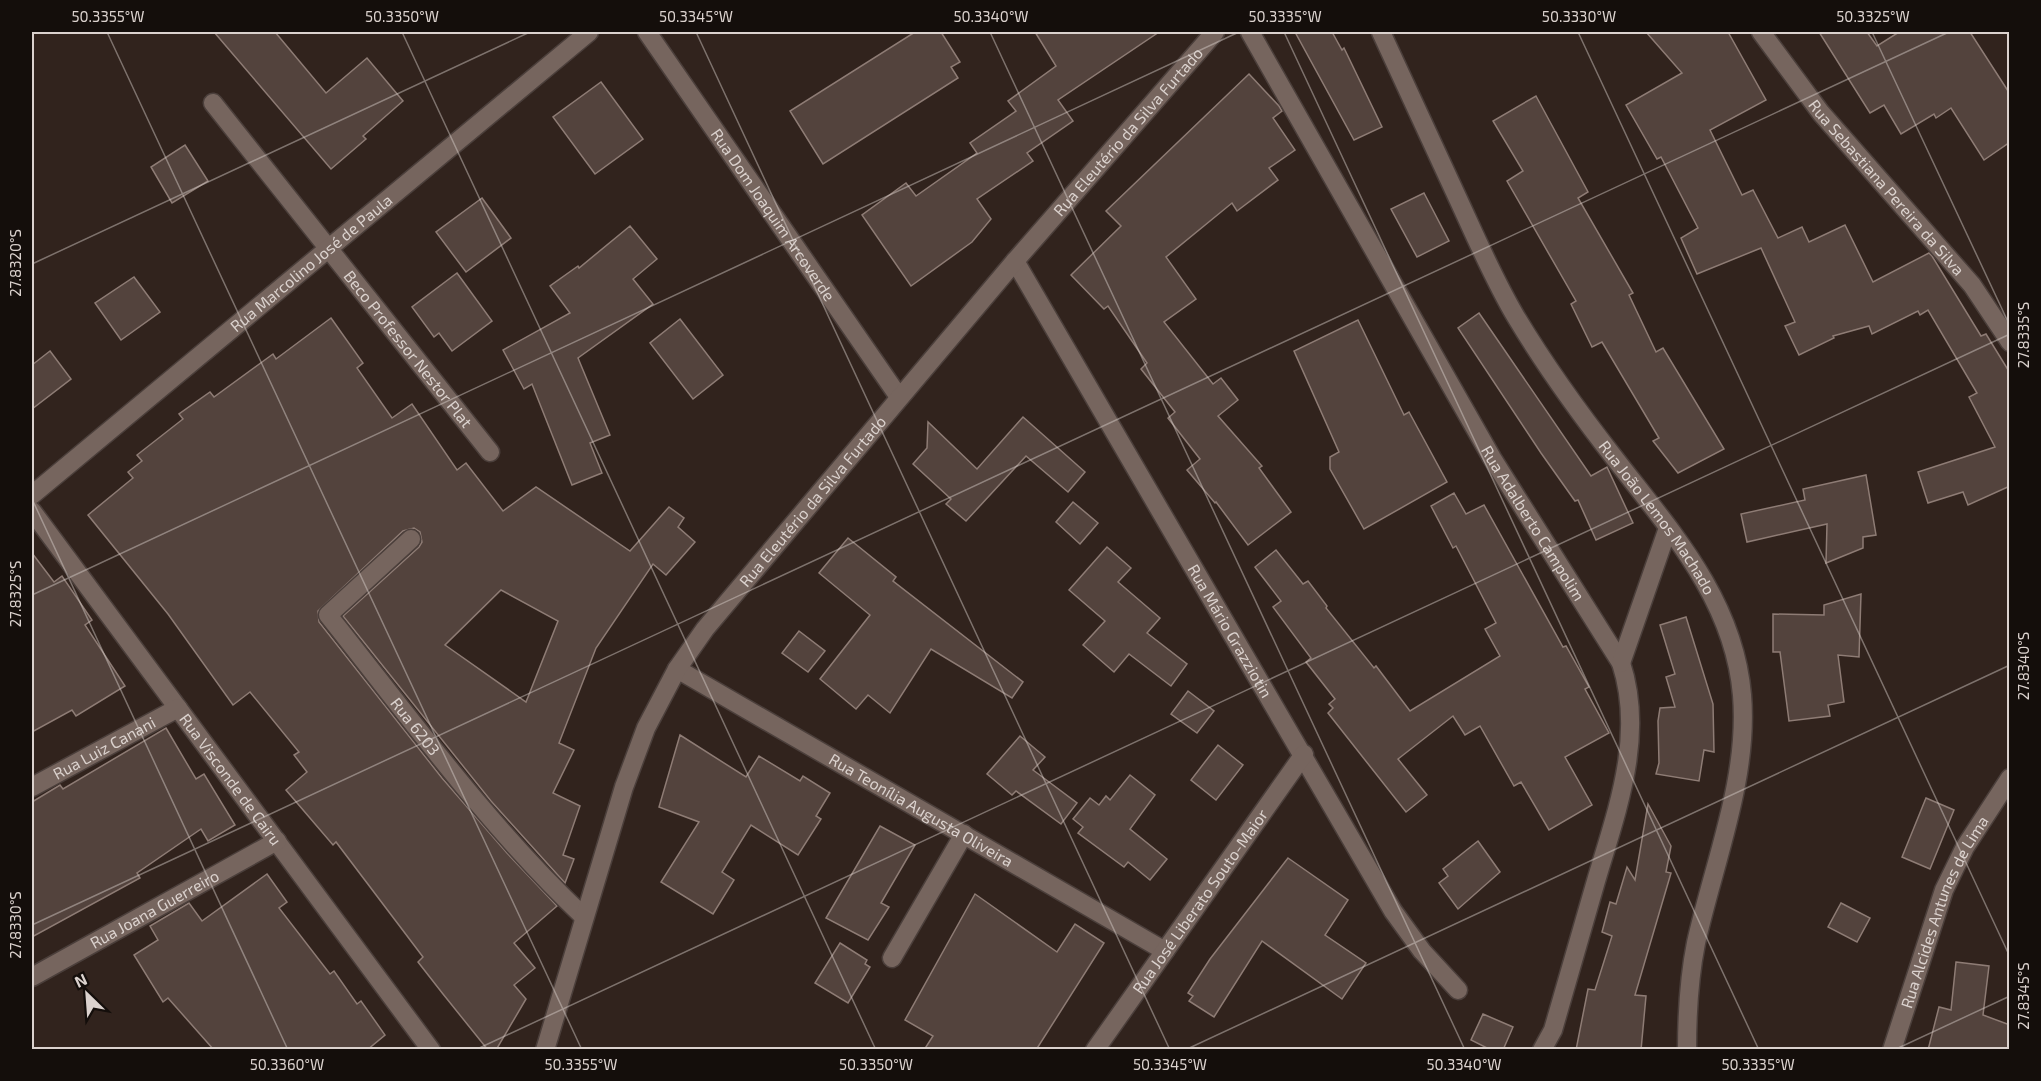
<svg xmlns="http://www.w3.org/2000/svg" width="2041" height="1081" font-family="'Exo 2',sans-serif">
  <rect width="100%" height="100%" fill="#31231d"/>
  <g fill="#53433d" stroke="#8e7c75" stroke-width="1.5" fill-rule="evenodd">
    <polygon points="214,32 275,32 326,93 367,58 403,101 363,136 366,139 331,169"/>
    <polygon points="915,32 941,32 960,62 951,67 958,78 823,164 790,111"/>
    <polygon points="1035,32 1159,32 1058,100 1073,121 1027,153 1033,161 977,199 991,219 972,242 911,286 862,215 906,183 916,196 977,153 970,143 1016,111 1008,101 1056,66"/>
    <polygon points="1295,32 1332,32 1342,50 1344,48 1382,127 1354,140"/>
    <polygon points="1646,32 1728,32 1766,100 1710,130 1742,195 1753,190 1778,238 1802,227 1809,242 1845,225 1873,282 1929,253 1932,256 1981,336 1986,334 2010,373 2010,486 1968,505 1963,492 1928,503 1918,472 1995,447 1969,397 1977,393 1928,310 1920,315 1918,311 1872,334 1869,326 1833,336 1834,338 1799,355 1785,326 1795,322 1761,248 1697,274 1681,238 1698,228 1661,157 1657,159 1626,105 1682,73"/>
    <polygon points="1819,32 1867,32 1877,46 1899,32 1970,32 2010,94 2010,142 1984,160 1951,108 1936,118 1934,114 1901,134 1884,105 1870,113"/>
    <polygon points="1249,74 1279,106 1282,111 1273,118 1295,150 1269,168 1278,180 1237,211 1232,203 1166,257 1196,299 1164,322 1213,384 1221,378 1238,400 1218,416 1262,466 1259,468 1291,512 1248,545 1216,502 1215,503 1187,470 1200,459 1168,418 1175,412 1141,369 1147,363 1108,306 1104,309 1071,275 1121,226 1106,211"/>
    <polygon points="601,82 643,139 595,174 553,117"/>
    <polygon points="1536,96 1588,192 1578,198 1633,293 1629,295 1656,352 1663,348 1724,449 1678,473 1653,441 1659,438 1602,342 1592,347 1571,304 1576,301 1507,181 1523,171 1493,121"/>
    <polygon points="185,145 208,181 172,203 151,167"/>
    <polygon points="1424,193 1449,241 1417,257 1391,209"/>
    <polygon points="482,198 511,238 466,272 436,232"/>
    <polygon points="630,226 657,259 633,279 653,304 578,358 610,435 590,443 602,473 572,485 532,384 524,389 503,350 570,313 550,286 578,266 579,268"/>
    <polygon points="457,273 492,321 452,351 439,333 434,337 412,307"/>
    <polygon points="134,277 160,312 121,340 95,303"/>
    <polygon points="1479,313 1591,476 1607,467 1633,523 1596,540 1578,500 1575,501 1541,453 1458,328"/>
    <path d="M331,318L363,363L357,368L392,418L412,404L457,470L466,463L503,511L536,487L630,551L669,507L684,518L678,527L695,542L666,575L653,564L596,648L559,743L574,750L553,793L580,806L563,855L574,859L565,883L491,801L343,616L419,547L422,542L420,532L414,528L403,531L318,611L319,622L442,778L507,853L557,906L514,943L535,968L514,985L526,999L496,1050H488L443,994L418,962L423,957L336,842L333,845L286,790L307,772L294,755L299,752L250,692L233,705L168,614L88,515L133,478L128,472L142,461L137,455L183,419L179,414L210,392L214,397L273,354L276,359ZM501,590L558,621L526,702L445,645Z"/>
    <polygon points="680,319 723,375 693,399 650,343"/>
    <polygon points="1358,320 1404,415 1409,412 1447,482 1364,529 1330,469 1330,457 1339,452 1294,351"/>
    <polygon points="50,351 71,379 32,409 32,365"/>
    <polygon points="1023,417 1085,472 1068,492 1026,456 966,521 946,504 951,499 913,464 927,448 928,422 977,469"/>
    <polygon points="1866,475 1876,535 1863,537 1863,548 1826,563 1827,524 1747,542 1741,514 1805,500 1803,489"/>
    <polygon points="1454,493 1466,514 1484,505 1563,647 1566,646 1589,687 1585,689 1609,733 1565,757 1592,805 1549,830 1521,782 1514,786 1480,726 1465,735 1453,716 1398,759 1427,795 1406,812 1328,713 1333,708 1329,704 1335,699 1306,662 1311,658 1273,607 1281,601 1255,567 1276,550 1303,584 1308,581 1327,606 1326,608 1374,668 1376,666 1410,711 1500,656 1485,629 1496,623 1456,546 1453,548 1431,506"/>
    <polygon points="1073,502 1098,523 1080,544 1056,522"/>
    <polygon points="848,538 896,577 893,581 1023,682 1012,698 931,649 890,713 868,695 856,709 820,679 870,615 819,573"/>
    <polygon points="1107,547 1131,568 1118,582 1160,618 1147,633 1187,664 1171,686 1129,654 1114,672 1083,645 1105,621 1069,590"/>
    <polygon points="32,553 54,582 62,576 92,620 85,625 125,686 76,716 72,710 32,732"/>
    <polygon points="1861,594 1859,657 1838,655 1844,702 1828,705 1830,716 1789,721 1780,652 1773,652 1773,614 1824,615 1824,605"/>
    <polygon points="1686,617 1713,704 1714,752 1704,750 1699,781 1656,774 1659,763 1658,721 1660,708 1675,707 1666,677 1675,674 1660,625"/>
    <polygon points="799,631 825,651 808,672 782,653"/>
    <polygon points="1188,691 1214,711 1197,733 1171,714"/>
    <polygon points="166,728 196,779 204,774 235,825 208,841 201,829 137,873 140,878 32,937 32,802 60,785 63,789"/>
    <polygon points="680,735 746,777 759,756 800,781 803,776 830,793 816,816 821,819 798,855 751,825 722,872 734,880 713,914 661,882 699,822 659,807"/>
    <polygon points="1020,736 1045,757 1033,770 1077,803 1061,824 1016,791 1012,795 987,774"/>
    <polygon points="1218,745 1243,765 1216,800 1191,780"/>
    <polygon points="1130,775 1155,795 1130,829 1167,859 1150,880 1128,862 1124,867 1078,833 1083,827 1073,819 1090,798 1099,805 1106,796 1110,800"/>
    <polygon points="1926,798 1954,810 1930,869 1902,857"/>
    <polygon points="1648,804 1671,846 1666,872 1671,873 1635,995 1646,996 1641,1050 1576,1050 1588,989 1595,990 1612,936 1602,932 1610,902 1616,904 1627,867 1635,880"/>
    <polygon points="880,826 915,845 881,903 889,907 868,940 826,918"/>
    <polygon points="1478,841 1500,872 1458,909 1439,883 1448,876 1443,869"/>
    <polygon points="1288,858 1348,900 1325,935 1366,963 1342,999 1262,941 1214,1017 1189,1001 1193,996 1188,993 1210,959"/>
    <polygon points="267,874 287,902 279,908 330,974 334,971 357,1004 361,1001 385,1035 367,1050 214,1050 168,998 163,1002 134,955 158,940 150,926 189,903 202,921"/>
    <polygon points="975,894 1057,952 1075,924 1104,943 1036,1050 924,1050 933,1036 905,1020"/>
    <polygon points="1841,903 1870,918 1857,942 1828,927"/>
    <polygon points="840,943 867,960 865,964 870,967 848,1003 815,983"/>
    <polygon points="1956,962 1989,966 1983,1015 2010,1025 2010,1050 1928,1050 1939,1007 1951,1010"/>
    <polygon points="1483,1014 1513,1027 1503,1050 1491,1050 1471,1040"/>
  </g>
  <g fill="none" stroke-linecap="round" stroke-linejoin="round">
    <defs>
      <g id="street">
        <path id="s1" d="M647,32L899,397"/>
        <path id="s2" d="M1250,32L1492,458L1621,663C1645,736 1617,810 1596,881C1582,931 1567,980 1553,1030L1542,1050"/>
        <path id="s3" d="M1381,32C1407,88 1433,144 1459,201C1477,240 1494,280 1516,317C1546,367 1580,414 1616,460C1671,531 1734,600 1742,695C1749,778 1714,862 1696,943C1689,978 1687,1014 1687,1050"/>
        <path id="s4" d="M1761,32L1821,113L1972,285L2010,342"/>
        <path id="s5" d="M213,103L490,452"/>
        <path id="s6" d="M1015,261L1393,911L1422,951L1458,990"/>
        <path id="s7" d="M32,495L589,32"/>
        <path id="s8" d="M32,511L431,1050"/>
        <path id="s9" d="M411,539L328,615C410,718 488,826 584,917"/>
        <polyline points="1621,663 1668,528"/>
        <path id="s10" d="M677,669L1165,951"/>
        <path id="s11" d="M32,787L178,708"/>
        <polyline points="892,958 964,834"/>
        <path id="s12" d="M32,977L277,841"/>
        <path id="s13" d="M545,1050L624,787L646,728L677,669L705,629L1015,261L1215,32"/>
        <path id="s14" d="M1095,1050L1304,754"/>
        <path id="s15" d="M1892,1050L1944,890L1965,847L2010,778"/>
      </g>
    </defs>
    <use href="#street" stroke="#4b3f3b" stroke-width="21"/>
    <use href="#street" stroke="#76655e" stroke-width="18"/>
  </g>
  <path fill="none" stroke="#dbd2ce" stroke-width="1.5" stroke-opacity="0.45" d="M107,32L582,1050M402,32L876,1050M696,32L1170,1050M990,32L1465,1050M1284,32L1759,1050M1578,32L2010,957M1872,32L2010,326M32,264L530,32M32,499L288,1050M32,595L1239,32M32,925L1949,32M475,1050L2010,334M1185,1050L2010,665M1894,1050L2010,996"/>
  <g text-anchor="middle" stroke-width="4.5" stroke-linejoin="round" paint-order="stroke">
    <g font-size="16" fill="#dbd2ce" stroke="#140e0b">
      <text dy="6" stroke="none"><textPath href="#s13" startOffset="1106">Rua Eleutério da Silva Furtado</textPath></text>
      <text dy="6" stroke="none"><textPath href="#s4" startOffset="200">Rua Sebastiana Pereira da Silva</textPath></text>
      <text dy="6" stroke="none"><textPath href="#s1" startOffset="222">Rua Dom Joaquim Arcoverde</textPath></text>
      <text dy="6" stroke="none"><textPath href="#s7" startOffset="363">Rua Marcolino José de Paula</textPath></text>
      <text dy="6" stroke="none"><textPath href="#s5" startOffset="314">Beco Professor Nestor Plat</textPath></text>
      <text dy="6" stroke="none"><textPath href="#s13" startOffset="620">Rua Eleutério da Silva Furtado</textPath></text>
      <text dy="6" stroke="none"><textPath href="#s3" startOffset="561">Rua João Lemos Machado</textPath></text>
      <text dy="6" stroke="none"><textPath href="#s2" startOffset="567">Rua Adalberto Campolim</textPath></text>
      <text dy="6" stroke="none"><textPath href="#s6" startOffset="428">Rua Mário Grazziotin</textPath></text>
      <text dy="6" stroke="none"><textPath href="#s9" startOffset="254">Rua 6203</textPath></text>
      <text dy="6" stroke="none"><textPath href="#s11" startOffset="82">Rua Luiz Canani</textPath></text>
      <text dy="6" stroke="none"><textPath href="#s8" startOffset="334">Rua Visconde de Cairu</textPath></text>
      <text dy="6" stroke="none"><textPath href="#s10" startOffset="282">Rua Teonília Augusta Oliveira</textPath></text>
      <text dy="6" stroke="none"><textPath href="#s14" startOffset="182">Rua José Liberato Souto-Maior</textPath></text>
      <text dy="6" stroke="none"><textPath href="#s12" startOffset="140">Rua Joana Guerreiro</textPath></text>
      <text dy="6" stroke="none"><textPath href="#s15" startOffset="148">Rua Alcides Antunes de Lima</textPath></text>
    </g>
  </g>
  <rect width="2041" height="1081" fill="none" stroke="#140e0b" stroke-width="66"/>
  <g transform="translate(87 994) rotate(335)" stroke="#140e0b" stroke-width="4.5" paint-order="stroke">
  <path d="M0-4.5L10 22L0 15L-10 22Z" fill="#dbd2ce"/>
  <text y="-9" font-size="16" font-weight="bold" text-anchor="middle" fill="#dbd2ce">N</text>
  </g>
  <rect x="33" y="33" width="1975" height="1015" fill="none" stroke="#dbd2ce" stroke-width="2"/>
  <g font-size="15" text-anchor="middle" fill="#dbd2ce">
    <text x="108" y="22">50.3355°W</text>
    <text x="402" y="22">50.3350°W</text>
    <text x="696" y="22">50.3345°W</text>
    <text x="991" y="22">50.3340°W</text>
    <text x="1285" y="22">50.3335°W</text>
    <text x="1579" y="22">50.3330°W</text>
    <text x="1873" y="22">50.3325°W</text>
    <text transform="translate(16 263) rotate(-90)" y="5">27.8320°S</text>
    <text transform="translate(2024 335) rotate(-90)" y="5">27.8335°S</text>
    <text transform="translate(16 594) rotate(-90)" y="5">27.8325°S</text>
    <text transform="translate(2024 666) rotate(-90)" y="5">27.8340°S</text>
    <text transform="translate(16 925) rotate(-90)" y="5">27.8330°S</text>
    <text transform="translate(2024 996) rotate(-90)" y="5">27.8345°S</text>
    <text x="287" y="1070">50.3360°W</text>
    <text x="581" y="1070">50.3355°W</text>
    <text x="876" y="1070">50.3350°W</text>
    <text x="1170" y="1070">50.3345°W</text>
    <text x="1464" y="1070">50.3340°W</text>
    <text x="1758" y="1070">50.3335°W</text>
  </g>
</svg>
